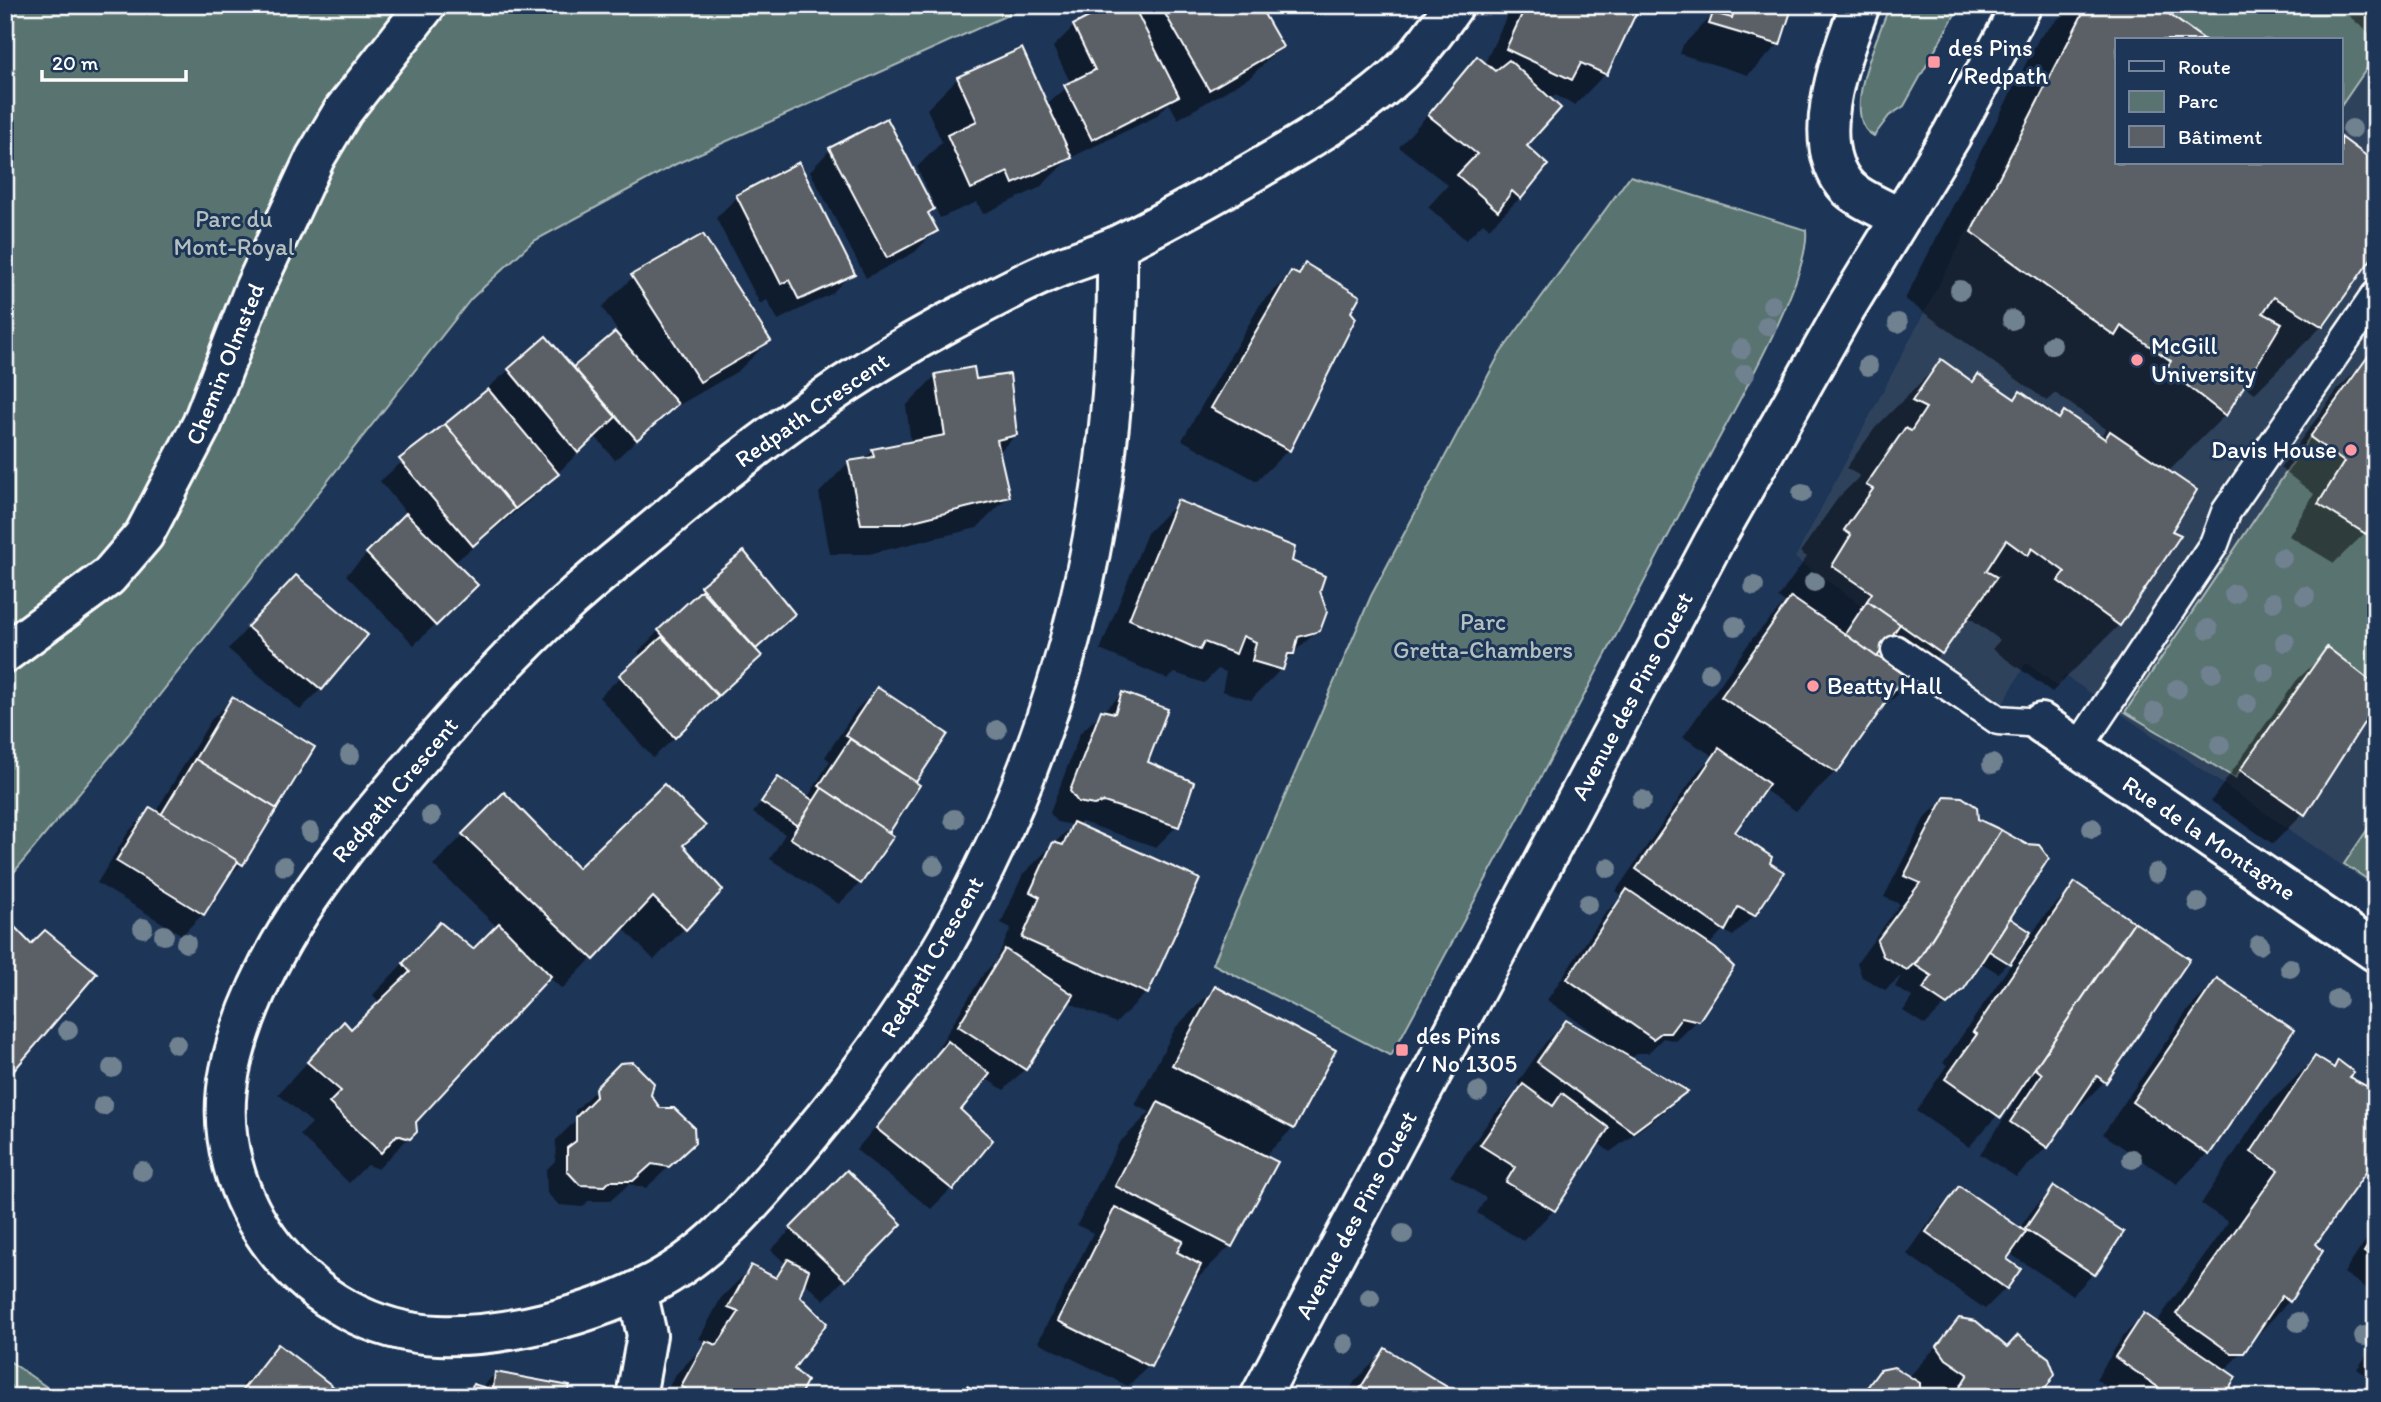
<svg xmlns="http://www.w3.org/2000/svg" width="2381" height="1402" font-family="Itim,sans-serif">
  <rect width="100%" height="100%" fill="#1d3557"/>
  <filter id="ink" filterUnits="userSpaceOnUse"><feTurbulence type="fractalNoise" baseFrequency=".0143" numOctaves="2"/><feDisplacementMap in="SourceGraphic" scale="14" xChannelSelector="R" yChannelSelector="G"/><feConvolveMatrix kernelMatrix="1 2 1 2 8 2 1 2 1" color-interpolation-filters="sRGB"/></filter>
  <g filter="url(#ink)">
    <path fill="#2f425c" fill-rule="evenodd" d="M2086,5H2376V889L2064,675L2059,687L2026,663L2003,704L1896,630L1900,624L1864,607L1795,558ZM2117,40H2341V163H2117Z"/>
    <g fill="#587370" stroke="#acb9b8" stroke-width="2">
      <polygon points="5,5 1006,5 1010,14 676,164 532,242 471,299 132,730 5,883"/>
      <path d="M1890,5H1960L1904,106L1889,116L1874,136C1838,119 1880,32 1890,5Z"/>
      <polygon points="2156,5 2376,5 2376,55 2341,106 2341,40 2205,40"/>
      <path d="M1630,176L1806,230C1811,278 1734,409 1709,457C1606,658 1498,857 1391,1056L1213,964L1371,596L1499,355Z"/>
      <polygon points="2310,437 2344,462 2319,504 2376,515 2376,685 2327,648 2235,778 2125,712"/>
      <polygon points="2376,817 2376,885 2344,864"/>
      <polygon points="5,1358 61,1397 5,1397"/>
    </g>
    <g fill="#0007">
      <polygon points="1112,5 1257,5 1281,47 1250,77 1178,119 1169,103 1155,117 1070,158 1039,188 983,214 977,202 940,218 917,167 942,142 927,109 958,78 1021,50 1046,105 1071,84 1053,47 1074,26"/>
      <polygon points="1512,5 1638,5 1605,74 1575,105 1555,95 1550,100 1525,146 1545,165 1520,198 1489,228 1483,223 1466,240 1428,207 1448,185 1399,147 1477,59 1484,65"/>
      <polygon points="1692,5 1791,5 1779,44 1748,75 1680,54 1683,45 1715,13"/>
      <polygon points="2072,5 2153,5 2202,40 2117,40 2117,163 2341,163 2341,140 2376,165 2322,326 2255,393 2243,385 2225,415 2168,472 2169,531 2119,625 2052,692 1992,649 2000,640 1967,616 1941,653 1872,719 1835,772 1796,811 1763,789 1732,832 1754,915 1733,936 1723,930 1708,946 1698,1020 1676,1041 1663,1038 1648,1053 1638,1053 1630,1059 1685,1091 1665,1111 1610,1152 1597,1142 1554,1210 1523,1241 1477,1213 1486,1198 1450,1176 1492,1117 1522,1087 1517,1084 1545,1043 1566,1022 1606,1045 1608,1043 1547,1000 1606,912 1623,896 1616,891 1698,771 1713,756 1683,737 1752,639 1785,603 1778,598 1807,557 1800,552 1838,498 1860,476 1846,468 1875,428 1942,361 1972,383 1978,376 2013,400 2020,393 2057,420 2064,413 2100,437 2106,429 2055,393 2047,401 1905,299 2039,38"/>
      <polygon points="2341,5 2376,5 2376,39 2349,16"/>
      <polygon points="830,150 926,214 935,231 915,252 866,278 810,171"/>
      <polygon points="737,197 852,273 831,294 778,320 767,300 760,304 716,218"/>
      <polygon points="1305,266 1354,318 1288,450 1257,481 1182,440 1261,303 1291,273 1295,275"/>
      <polygon points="633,277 769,341 738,371 667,412 615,460 595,436 536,495 454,563 475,585 414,645 346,575 407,514 380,481 546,338 573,370 615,334 623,340 602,307"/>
      <polygon points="2369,358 2376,361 2376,540 2365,533 2334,563 2289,536 2314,494 2280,468 2339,388"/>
      <polygon points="936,375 975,381 1016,435 998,453 1008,497 977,528 869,554 830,554 819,493 849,462 863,460 873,451 911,443 906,406"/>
      <polygon points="1177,503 1290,562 1318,591 1318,630 1284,662 1281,669 1251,700 1222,691 1226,672 1218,669 1204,683 1175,673 1168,679 1100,650 1147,533"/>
      <polygon points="743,554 772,635 755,650 739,677 653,758 599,697 642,657 638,652 701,587"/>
      <polygon points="275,598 321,689 300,710 228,649"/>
      <polygon points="2328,650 2303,813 2273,844 2211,801 2297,680"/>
      <polygon points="877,689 946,734 913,782 860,883 839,904 770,859 785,834 753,813 778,779 807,799 830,761 825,757 856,710"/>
      <polygon points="1122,694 1146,763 1177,826 1156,847 1082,822 1074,825 1146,993 1116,1023 1068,1002 1025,1069 1004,1090 985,1078 958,1111 952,1188 931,1209 856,1150 941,1050 938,1048 984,973 996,961 1011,928 1001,923 1023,874 1073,825 1057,822 1050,813 1080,733"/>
      <polygon points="232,699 242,863 221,884 203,914 182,935 97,883 129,831 150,810 155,813 211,720"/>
      <polygon points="504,795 578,871 703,826 682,847 721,890 654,960 622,927 562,989 548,976 414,1122 415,1131 378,1169 367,1165 349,1183 300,1135 312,1123 278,1094 344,1023 351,1032 380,1003 373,995 440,924 473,951 497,927 433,865"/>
      <polygon points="1945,797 1976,820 2026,846 2004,927 2010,921 2008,962 1998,973 1980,962 1962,988 1925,1025 1903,1011 1912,997 1895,987 1901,976 1885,990 1862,977 1857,963 1900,904 1884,897 1924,819"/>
      <polygon points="2076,884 2188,959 2105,1081 2074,1112 2071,1110 2047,1147 2016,1177 1980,1154 2013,1105 2009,1102 1969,1147 1916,1111 1947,1065 1943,1063 2045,915"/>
      <polygon points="2217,980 2207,1154 2177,1184 2103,1134 2187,1011"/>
      <polygon points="1215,988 1334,1051 1293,1128 1264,1157 1230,1246 1191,1285 1149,1365 1128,1386 1038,1342 1093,1233 1077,1225 1119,1143 1150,1112 1135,1105 1176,1027"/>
      <polygon points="2315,1058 2332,1069 2338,1063 2346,1078 2314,1245 2321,1251 2289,1301 2224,1371 2221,1397 2121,1397 2096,1379 2123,1336 2144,1315 2156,1323 2228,1222 2201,1204 2263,1110"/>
      <polygon points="621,1064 649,1096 672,1164 646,1188 629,1184 610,1201 588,1201 583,1207 559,1205 547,1193 546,1170 555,1161 556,1140 576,1120 575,1111"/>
      <polygon points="847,1172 899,1224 824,1300 803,1281 798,1296 791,1369 797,1397 663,1397 676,1374 708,1342 699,1339 721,1298 752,1267 772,1278 786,1264 771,1250"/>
      <polygon points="1960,1188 2019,1229 2033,1209 2054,1188 2121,1233 2093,1274 2073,1295 2009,1253 2005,1259 2006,1288 1985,1309 1907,1254 1939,1209"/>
      <polygon points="2376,1225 2376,1295 2344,1273"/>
      <polygon points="1960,1320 2038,1397 1927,1397 1918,1391 1919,1397 1856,1397 1881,1371 1908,1378"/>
      <polygon points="2376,1342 2376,1382 2357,1369"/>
      <polygon points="278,1347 344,1397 232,1397"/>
      <polygon points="1385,1351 1451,1397 1345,1397 1355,1381"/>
      <polygon points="495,1374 566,1397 462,1397 473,1386 481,1388"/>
    </g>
    <g fill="#5a6066" stroke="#fff" stroke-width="2">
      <polygon points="1112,5 1133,5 1179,96 1092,140 1064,85 1095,70 1073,25"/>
      <polygon points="1160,5 1259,5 1283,47 1209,90"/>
      <polygon points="1526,5 1640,5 1607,75 1581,63 1572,80 1506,49"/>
      <polygon points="1757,5 1793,5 1780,45 1709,24 1713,13 1732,18 1735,7 1755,14"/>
      <polygon points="2087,5 2156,5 2205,40 2117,40 2117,163 2341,163 2341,137 2376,163 2376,252 2323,327 2274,297 2263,313 2282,323 2226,416 2166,369 2171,361 2121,326 2115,336 1971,232"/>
      <polygon points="1022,48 1072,158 1013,184 1008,172 971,189 947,135 977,121 957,77"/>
      <polygon points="1477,56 1495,71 1509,60 1561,108 1527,146 1548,165 1521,199 1512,191 1498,211 1457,175 1477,154 1428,115"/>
      <polygon points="887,118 934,209 928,213 938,231 887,258 829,148"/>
      <polygon points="799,162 855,274 799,300 789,280 781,284 736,195"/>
      <polygon points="703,234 771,341 700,382 631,275"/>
      <polygon points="1305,263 1360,296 1351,312 1356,318 1290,451 1211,408 1291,271 1299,275"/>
      <polygon points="615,332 678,404 637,440 573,367"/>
      <polygon points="546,336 616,417 578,453 508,369"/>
      <polygon points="2369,355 2376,359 2376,515 2366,534 2318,504 2344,462 2310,437"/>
      <polygon points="1941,359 1973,382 1978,374 2015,399 2020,391 2059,419 2064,411 2105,439 2110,431 2197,490 2172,531 2181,535 2120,626 2058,581 2065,572 2032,548 2028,556 2006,540 1986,571 1997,577 1942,654 1867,601 1872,593 1832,566 1851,535 1844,530 1873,489 1866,485 1905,428 1911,431 1926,408 1912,401"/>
      <polygon points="974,367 976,379 1010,374 1017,435 997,440 1010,497 901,524 861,524 848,461 874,457 872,449 945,435 935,374"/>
      <polygon points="488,389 559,474 515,509 445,424"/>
      <polygon points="445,424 515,509 473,546 399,459"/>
      <polygon points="1177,500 1295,547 1292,561 1325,576 1320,591 1327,612 1320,631 1298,637 1294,654 1288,654 1283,670 1252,661 1256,642 1243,636 1236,654 1204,642 1200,650 1129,619"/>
      <polygon points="406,513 478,585 436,626 366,553"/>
      <polygon points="744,551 795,614 756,649 700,586"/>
      <polygon points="296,575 368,635 322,690 247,627"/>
      <polygon points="701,590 762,656 718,696 658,630"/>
      <polygon points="1791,597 1905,675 1837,773 1721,697"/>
      <polygon points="1867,601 1900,624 1877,657 1845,634"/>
      <polygon points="662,637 718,696 675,738 619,675"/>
      <polygon points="2327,647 2376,685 2376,704 2305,815 2240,770"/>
      <polygon points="877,687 948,734 916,782 845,735"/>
      <polygon points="1122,692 1168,709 1148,762 1194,782 1179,827 1104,802 1094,805 1078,802 1070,791 1101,710 1115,713"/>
      <polygon points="232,697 315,747 277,809 195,759"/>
      <polygon points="850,739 920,785 889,833 819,786"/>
      <polygon points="1719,748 1769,784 1735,832 1772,857 1770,863 1784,872 1755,916 1738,907 1725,931 1636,869"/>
      <polygon points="195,759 277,809 243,865 161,815"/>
      <polygon points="778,777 814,801 798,826 761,802"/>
      <polygon points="664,784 706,826 683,845 723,890 686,930 653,897 594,960 462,834 504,792 578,868"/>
      <polygon points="822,788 894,836 861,884 790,838"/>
      <polygon points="1945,796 1962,797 1977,807 1978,819 2001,830 1918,960 1907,970 1883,956 1877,941 1920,883 1904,876"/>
      <polygon points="150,807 238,861 204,915 116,861"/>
      <polygon points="1073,822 1200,879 1148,994 1022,938 1040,897 1030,892 1053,842 1063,845"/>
      <polygon points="2001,830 2026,844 2039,845 2049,858 1964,989 1947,1005 1923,989 1932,976 1915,965"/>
      <polygon points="2075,882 2134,922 2001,1118 1945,1079 1977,1034 1973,1032"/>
      <polygon points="1627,889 1716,949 1734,967 1699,1021 1682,1017 1670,1033 1661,1033 1653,1039 1567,979"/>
      <polygon points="2010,918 2031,932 2010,964 1989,951"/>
      <polygon points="10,922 31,944 45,930 97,973 11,1074 5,1068 5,928"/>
      <polygon points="440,922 473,949 499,923 551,976 416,1122 417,1132 410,1139 397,1135 381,1153 329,1103 341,1091 307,1062 344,1021 351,1029 410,972 403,963"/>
      <polygon points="2134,922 2190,959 2106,1083 2097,1076 2048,1148 2010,1122 2042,1074 2035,1068"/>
      <polygon points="1005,949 1074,995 1026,1070 958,1026"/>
      <polygon points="2217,978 2294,1030 2209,1155 2132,1102"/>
      <polygon points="1215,986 1336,1050 1294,1129 1172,1065"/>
      <polygon points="1566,1020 1688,1091 1633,1132 1537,1062"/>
      <polygon points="948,1041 990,1074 961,1110 993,1140 953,1190 876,1128"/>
      <polygon points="2315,1056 2334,1068 2338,1060 2354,1072 2349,1077 2376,1091 2376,1158 2316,1244 2323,1251 2290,1302 2282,1296 2244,1353 2231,1353 2176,1314 2278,1170 2251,1152"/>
      <polygon points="633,1062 654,1083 651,1095 660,1108 674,1108 694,1127 695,1143 669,1167 652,1164 633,1181 610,1181 605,1186 580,1185 567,1171 567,1148 576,1141 576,1117 596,1097 595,1088 620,1063"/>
      <polygon points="1523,1084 1553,1106 1562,1093 1609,1128 1555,1211 1506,1182 1515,1167 1480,1145"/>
      <polygon points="1158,1102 1278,1162 1232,1247 1115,1186"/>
      <polygon points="847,1170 902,1224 846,1281 790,1228"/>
      <polygon points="1959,1186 2026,1232 2007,1259 2021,1269 2007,1289 1926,1232"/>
      <polygon points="2054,1186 2124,1232 2095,1275 2025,1229"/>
      <polygon points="1115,1207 1183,1241 1177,1252 1201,1265 1151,1367 1058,1321"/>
      <polygon points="2376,1233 2376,1260 2364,1252"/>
      <polygon points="788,1259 809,1270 800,1296 827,1323 794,1369 807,1381 799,1397 698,1397 681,1386 706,1341 717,1345 739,1312 728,1308 751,1265 776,1278"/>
      <polygon points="2144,1313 2236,1377 2223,1397 2172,1397 2115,1357"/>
      <polygon points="1959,1318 1976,1321 2007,1347 2018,1335 2049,1358 2055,1374 2040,1397 1954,1397 1968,1374 1946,1359 1937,1346"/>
      <polygon points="278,1344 347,1397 237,1397"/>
      <polygon points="1385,1348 1455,1392 1453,1397 1355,1397"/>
      <polygon points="1894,1367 1920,1383 1920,1397 1860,1397 1880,1370"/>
      <polygon points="495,1372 570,1386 567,1397 469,1397 473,1384 493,1390"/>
      <polygon points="967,1386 988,1397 961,1397"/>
    </g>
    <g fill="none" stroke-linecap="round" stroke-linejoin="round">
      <defs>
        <g id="service">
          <polyline points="1896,650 1998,720 2041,723"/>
          <polyline points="2078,748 2214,544 2226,512 2376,295"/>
        </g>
        <polyline id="pedestrian" points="5,653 108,577 144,535 202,424 254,289 315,158 343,111 426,5"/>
        <g id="minor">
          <path d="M1860,5C1842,54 1805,145 1849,189C1862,201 1885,209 1900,218"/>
          <path d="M1117,246C1121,580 1024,884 805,1141C762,1192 715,1250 655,1282C595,1314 506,1338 438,1335C308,1330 203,1198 230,1070C253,960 333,859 405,775C457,714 511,653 571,599C605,568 642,540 677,510C762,440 850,375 947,323C983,304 1018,284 1055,269C1077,260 1100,254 1120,244C1176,216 1233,184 1287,152C1327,128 1366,105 1400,73C1420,53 1437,29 1454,5"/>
          <polyline points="2041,723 2376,952"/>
          <polyline points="636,1397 647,1335 637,1291"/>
        </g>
        <polyline id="secondary" points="1260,1397 1714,541 1847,306 1951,136 2022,5"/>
      </defs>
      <use href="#service" stroke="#fff" stroke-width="33"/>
      <use href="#pedestrian" stroke="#fff" stroke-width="44"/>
      <use href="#minor" stroke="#fff" stroke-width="44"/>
      <use href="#secondary" stroke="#fff" stroke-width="44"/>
      <use href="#service" stroke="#1d3557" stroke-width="28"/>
      <use href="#pedestrian" stroke="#1d3557" stroke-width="38"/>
      <use href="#minor" stroke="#1d3557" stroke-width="38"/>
      <use href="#secondary" stroke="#1d3557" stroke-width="38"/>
    </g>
    <g fill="#708190">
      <circle cx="2352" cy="129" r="10"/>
      <circle cx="1960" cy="290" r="10"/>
      <circle cx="1772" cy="305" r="10"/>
      <circle cx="2012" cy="320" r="10"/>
      <circle cx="1898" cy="323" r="10"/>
      <circle cx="1767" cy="326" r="10"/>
      <circle cx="2052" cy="345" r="10"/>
      <circle cx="1741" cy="349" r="10"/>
      <circle cx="1868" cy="366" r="10"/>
      <circle cx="1745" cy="374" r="10"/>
      <circle cx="1802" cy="493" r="10"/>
      <circle cx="2282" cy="558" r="10"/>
      <circle cx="1814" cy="582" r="10"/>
      <circle cx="1754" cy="586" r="10"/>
      <circle cx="2234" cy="594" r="10"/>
      <circle cx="2305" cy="596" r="10"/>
      <circle cx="2273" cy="602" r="10"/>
      <circle cx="1735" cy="626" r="10"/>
      <circle cx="2208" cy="629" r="10"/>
      <circle cx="2285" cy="642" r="10"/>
      <circle cx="2265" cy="672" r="10"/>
      <circle cx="1709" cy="673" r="10"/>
      <circle cx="2212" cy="673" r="10"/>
      <circle cx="2177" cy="689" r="10"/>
      <circle cx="2247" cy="703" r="10"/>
      <circle cx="2155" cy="712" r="10"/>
      <circle cx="997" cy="730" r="10"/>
      <circle cx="2220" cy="745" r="10"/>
      <circle cx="350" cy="755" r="10"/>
      <circle cx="1992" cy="764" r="10"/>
      <circle cx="1642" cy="800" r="10"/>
      <circle cx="431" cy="816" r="10"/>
      <circle cx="954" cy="819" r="10"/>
      <circle cx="2092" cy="828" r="10"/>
      <circle cx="310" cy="832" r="10"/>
      <circle cx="284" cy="866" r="10"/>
      <circle cx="934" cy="866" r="10"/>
      <circle cx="1608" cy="868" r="10"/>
      <circle cx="2156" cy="873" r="10"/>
      <circle cx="2198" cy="903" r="10"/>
      <circle cx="1588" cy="904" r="10"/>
      <circle cx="143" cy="928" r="10"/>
      <circle cx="164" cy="935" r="10"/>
      <circle cx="186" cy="943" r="10"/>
      <circle cx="2259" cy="945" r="10"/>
      <circle cx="2290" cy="968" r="10"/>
      <circle cx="2337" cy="999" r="10"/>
      <circle cx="68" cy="1030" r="10"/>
      <circle cx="176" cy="1044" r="10"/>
      <circle cx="112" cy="1068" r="10"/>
      <circle cx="1478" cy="1092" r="10"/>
      <circle cx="103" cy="1106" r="10"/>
      <circle cx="2132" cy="1159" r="10"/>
      <circle cx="142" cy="1171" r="10"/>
      <circle cx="1403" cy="1234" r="10"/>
      <circle cx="1370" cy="1298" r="10"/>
      <circle cx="2298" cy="1322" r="10"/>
      <circle cx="2364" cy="1336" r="10"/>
      <circle cx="1345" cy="1344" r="10"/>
    </g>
  </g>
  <g fill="#ff9aa2" stroke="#1d3557" stroke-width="2.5">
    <rect x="1927" y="55" width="14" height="14" rx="3.5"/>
    <circle cx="2137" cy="360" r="7"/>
    <circle cx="2351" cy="450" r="7"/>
    <circle cx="1813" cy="686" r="7"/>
    <rect x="1395" y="1043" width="14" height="14" rx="3.5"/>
  </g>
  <g text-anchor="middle" stroke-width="6" stroke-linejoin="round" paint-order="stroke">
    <g font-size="24" fill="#fff" stroke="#1d3557" text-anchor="start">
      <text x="1948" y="56">des Pins<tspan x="1948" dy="28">/ Redpath</tspan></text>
      <text x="2151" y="354">McGill<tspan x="2151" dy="28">University</tspan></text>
      <text x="2337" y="458" text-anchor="end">Davis House</text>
      <text x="1827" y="694">Beatty Hall</text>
      <text x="1416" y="1044">des Pins<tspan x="1416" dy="28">/ No 1305</tspan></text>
    </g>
    <g font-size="24" fill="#b4c0bf" stroke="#1d3557">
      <text x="234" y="227">Parc du<tspan x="234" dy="28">Mont-Royal</tspan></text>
      <text x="1483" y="630">Parc<tspan x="1483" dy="28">Gretta-Chambers</tspan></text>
    </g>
    <g font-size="24" fill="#fff" stroke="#1d3557">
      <text transform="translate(225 364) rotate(-68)" y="8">Chemin Olmsted</text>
      <text transform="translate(812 410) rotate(-35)" y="8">Redpath Crescent</text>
      <text transform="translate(1632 696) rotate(-62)" y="8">Avenue des Pins Ouest</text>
      <text transform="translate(395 790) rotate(-50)" y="8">Redpath Crescent</text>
      <text transform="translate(2209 838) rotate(34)" y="8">Rue de la Montagne</text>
      <text transform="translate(932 957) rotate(-60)" y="8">Redpath Crescent</text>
      <text transform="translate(1356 1215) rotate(-62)" y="8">Avenue des Pins Ouest</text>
    </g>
  </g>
  <rect width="2381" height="1402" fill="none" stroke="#1d3557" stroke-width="28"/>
  <rect x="14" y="14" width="2353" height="1374" fill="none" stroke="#fff" stroke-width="2.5" filter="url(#ink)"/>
  <rect x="2115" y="38" width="228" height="126" fill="#1d3557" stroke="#77869a" stroke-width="2"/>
  <rect x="2129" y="61" width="35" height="10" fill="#1d3557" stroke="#77869a" stroke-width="2"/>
  <text x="2178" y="74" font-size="21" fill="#ffffff">Route</text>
  <rect x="2129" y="91" width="35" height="21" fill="#587370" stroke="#77869a" stroke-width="2"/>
  <text x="2178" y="108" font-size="21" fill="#ffffff">Parc</text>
  <rect x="2129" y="126" width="35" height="21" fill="#5a6066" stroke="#77869a" stroke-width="2"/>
  <text x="2178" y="144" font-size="21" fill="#ffffff">Bâtiment</text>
  <path d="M42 70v10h144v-10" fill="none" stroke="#ffffff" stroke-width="3.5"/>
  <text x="52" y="70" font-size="21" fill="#ffffff" stroke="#1d3557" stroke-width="5" paint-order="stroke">20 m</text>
</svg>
